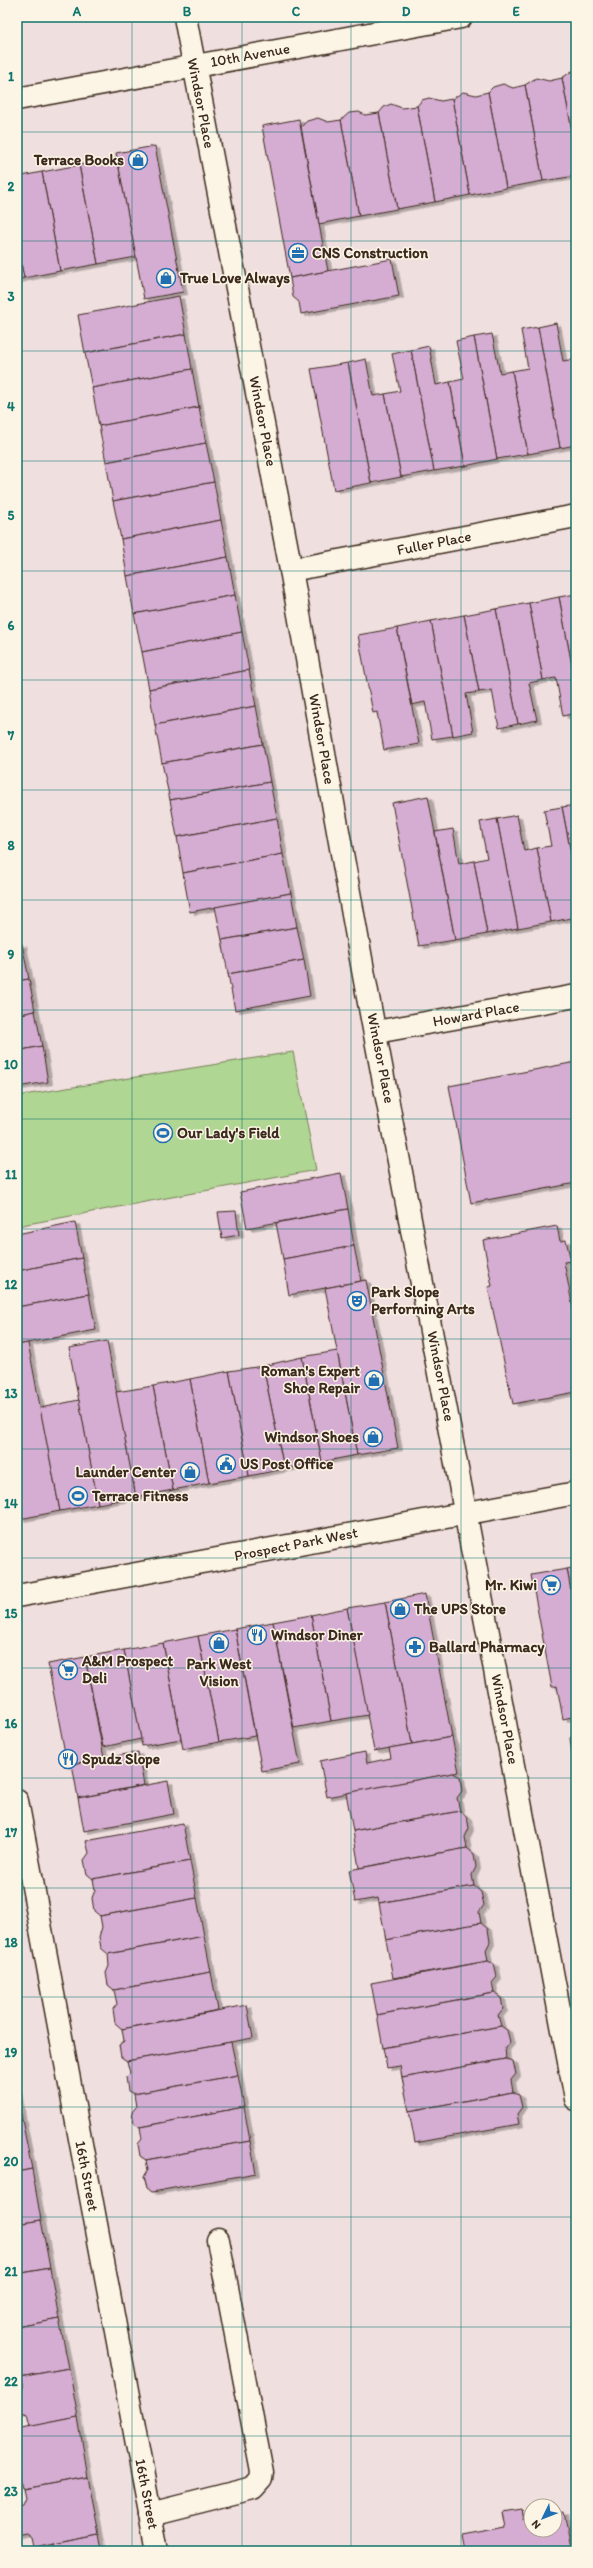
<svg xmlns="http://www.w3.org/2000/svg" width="593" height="2568" font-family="Itim,sans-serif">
  <defs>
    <filter id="shadow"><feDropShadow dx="4.5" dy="2.5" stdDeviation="0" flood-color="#0004"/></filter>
  </defs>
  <rect width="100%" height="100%" fill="#f0dfdf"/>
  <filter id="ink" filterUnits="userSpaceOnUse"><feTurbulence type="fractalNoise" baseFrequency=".025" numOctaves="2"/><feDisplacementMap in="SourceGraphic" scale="8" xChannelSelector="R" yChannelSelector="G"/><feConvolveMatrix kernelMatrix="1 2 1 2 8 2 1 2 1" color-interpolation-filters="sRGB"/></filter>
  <g filter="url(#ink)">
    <polygon fill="#afd692" stroke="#758058" points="293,1052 316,1170 17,1226 17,1096"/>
    <g fill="#d5acd2" stroke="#3b2a1e" filter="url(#shadow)">
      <polygon points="572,71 576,71 576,152 562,78"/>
      <polygon points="536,78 549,81 562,78 576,152 576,176 543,181 525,85"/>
      <polygon points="503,84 513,88 525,85 543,181 506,188 488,92 493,87"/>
      <polygon points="463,92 476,95 488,92 506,188 470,195 452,99"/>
      <polygon points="429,98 441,101 452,99 470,195 435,202 417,106 422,100"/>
      <polygon points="391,104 402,108 417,106 435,202 397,209 379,113 384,107"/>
      <polygon points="359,112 365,115 379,113 397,209 359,216 341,120 349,113"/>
      <polygon points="318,118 328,122 341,120 359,216 319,224 301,127 307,121"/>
      <polygon points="299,119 328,271 290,278 262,126"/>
      <polygon points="155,146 183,292 144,299 116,153"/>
      <polygon points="117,158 136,257 98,264 79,165"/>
      <polygon points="79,165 98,264 60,271 42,172"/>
      <polygon points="42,172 60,271 24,278 17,244 17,177"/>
      <polygon points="17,244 24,278 17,280"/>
      <polygon points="392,259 399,296 301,314 299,302 293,297 290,278"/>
      <polygon points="179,296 186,334 85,353 78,315"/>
      <polygon points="556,323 563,361 576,359 576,445 560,448 538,327"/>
      <polygon points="538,327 560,448 528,454 512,371 528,368 521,330"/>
      <polygon points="186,334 192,369 92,388 85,353"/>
      <polygon points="492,334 500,373 512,371 528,454 497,459 474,337"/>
      <polygon points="474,337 497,459 465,466 450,382 464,379 456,341"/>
      <polygon points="429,346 436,385 450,382 465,466 434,471 411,350"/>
      <polygon points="411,350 434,471 401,477 385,394 400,391 392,354"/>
      <polygon points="366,359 373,396 385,394 401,477 371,483 348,363"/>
      <polygon points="348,363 371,483 334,490 311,369"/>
      <polygon points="192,369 199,407 99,426 92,388"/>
      <polygon points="199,407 206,443 106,462 99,426"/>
      <polygon points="206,443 214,482 113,501 106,462"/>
      <polygon points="214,482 221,520 121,539 113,501"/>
      <polygon points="221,520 228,557 127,576 121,539"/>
      <polygon points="228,557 235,595 134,614 127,576"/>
      <polygon points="576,594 576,687 559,597"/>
      <polygon points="235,595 242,632 142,652 134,614"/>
      <polygon points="559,597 576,687 576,713 563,716 556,678 543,680 529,603"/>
      <polygon points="529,603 543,680 529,683 537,720 518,724 496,609"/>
      <polygon points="496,609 518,724 499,728 492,690 479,692 464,615"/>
      <polygon points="464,615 479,692 466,694 473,732 453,736 431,621"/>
      <polygon points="431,621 453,736 432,739 425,702 412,705 397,628"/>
      <polygon points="397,628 419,744 384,750 377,712 373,713 358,635"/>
      <polygon points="242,632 249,670 149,689 142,652"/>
      <polygon points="249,670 256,706 155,725 149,689"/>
      <polygon points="256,706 263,744 162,763 155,725"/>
      <polygon points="263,744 270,782 170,800 162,763"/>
      <polygon points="270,782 277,818 177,837 170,800"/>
      <polygon points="428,796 455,940 419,946 392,803"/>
      <polygon points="576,805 576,880 562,807"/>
      <polygon points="562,807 576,880 576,917 551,922 537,848 551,846 544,810"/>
      <polygon points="517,815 524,851 537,848 551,922 518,928 497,819"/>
      <polygon points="277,818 283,854 183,873 177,837"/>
      <polygon points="497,819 518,928 487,934 474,861 487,858 480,822"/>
      <polygon points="453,829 459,864 474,861 487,934 455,940 435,832"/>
      <polygon points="283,854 291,893 190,912 183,873"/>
      <polygon points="291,893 297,927 222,940 215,907"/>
      <polygon points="297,927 304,960 228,974 222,940"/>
      <polygon points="22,944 29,979 17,981 17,945"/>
      <polygon points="304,960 310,996 235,1010 228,974"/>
      <polygon points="29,979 35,1011 17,1015 17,981"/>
      <polygon points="35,1011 42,1046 17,1051 17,1015"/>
      <polygon points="42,1046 48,1082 17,1087 17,1051"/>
      <polygon points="576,1062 576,1183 471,1203 449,1086"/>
      <polygon points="341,1173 348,1209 247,1228 240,1192"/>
      <polygon points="348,1209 354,1246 283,1259 276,1223"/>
      <polygon points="236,1211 239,1235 222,1238 218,1212"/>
      <polygon points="75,1222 82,1258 17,1271 17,1234"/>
      <polygon points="557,1226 560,1241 566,1240 571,1261 564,1262 576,1324 576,1392 513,1404 488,1287 492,1286 483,1240"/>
      <polygon points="354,1246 361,1281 289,1295 283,1259"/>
      <polygon points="82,1258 89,1294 17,1307 17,1271"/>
      <polygon points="366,1280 398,1448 357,1455 325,1288"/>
      <polygon points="89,1294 96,1330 17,1345 17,1307"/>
      <polygon points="107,1341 136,1497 98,1504 69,1348"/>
      <polygon points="28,1343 60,1511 20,1519 17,1503 17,1345"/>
      <polygon points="337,1351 357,1455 322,1462 302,1357"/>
      <polygon points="302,1357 322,1462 284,1469 263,1366"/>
      <polygon points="263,1366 284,1469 249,1476 229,1371"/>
      <polygon points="229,1371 249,1476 209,1483 190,1379"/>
      <polygon points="190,1379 209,1483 173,1490 153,1386"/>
      <polygon points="153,1386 173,1490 136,1497 116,1392"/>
      <polygon points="79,1400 98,1504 60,1511 40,1408"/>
      <polygon points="576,1567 576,1618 567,1569"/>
      <polygon points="567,1569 576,1618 576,1716 563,1719 557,1686 552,1687 531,1575"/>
      <polygon points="425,1594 452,1737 412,1744 385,1602"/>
      <polygon points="385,1602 412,1744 374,1751 347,1608"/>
      <polygon points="347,1608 368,1715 331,1721 311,1615"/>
      <polygon points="311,1615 331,1721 294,1728 273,1622"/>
      <polygon points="273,1622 300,1764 262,1771 235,1629"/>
      <polygon points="235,1629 255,1736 219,1742 198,1636"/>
      <polygon points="198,1636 219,1742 183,1749 163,1643"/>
      <polygon points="163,1643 181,1739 142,1746 124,1650"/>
      <polygon points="124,1650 141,1739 103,1747 85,1657"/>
      <polygon points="85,1657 104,1758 64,1766 62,1754 65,1753 48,1664"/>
      <polygon points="573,1719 576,1719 576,1753 572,1754 570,1738 575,1734"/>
      <polygon points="452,1737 459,1772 327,1797 320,1761 365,1752 367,1763 391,1758 389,1748"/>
      <polygon points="138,1752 144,1785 78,1798 72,1764"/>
      <polygon points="453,1773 460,1777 462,1791 457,1798 460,1811 353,1831 346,1793"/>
      <polygon points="168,1781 174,1814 84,1831 78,1798"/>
      <polygon points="460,1811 467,1817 469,1828 465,1837 467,1848 359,1868 353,1831"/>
      <polygon points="183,1823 190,1861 93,1879 87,1874 84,1860 89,1853 86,1841"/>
      <polygon points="467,1848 474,1854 476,1867 472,1875 474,1886 379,1903 378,1898 355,1902 349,1870"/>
      <polygon points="190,1861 197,1898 100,1916 94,1911 92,1898 95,1890 93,1879"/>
      <polygon points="474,1886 481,1892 484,1905 479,1912 481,1923 386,1940 379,1903"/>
      <polygon points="197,1898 204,1936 108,1954 101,1948 99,1937 102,1927 100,1916"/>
      <polygon points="481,1923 488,1929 490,1942 486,1950 488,1961 393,1978 386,1940"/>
      <polygon points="204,1936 211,1972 114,1990 108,1985 106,1973 109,1966 108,1954"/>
      <polygon points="488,1961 494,1964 497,1977 492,1983 494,1993 377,2015 371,1983"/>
      <polygon points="211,1972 218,2010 122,2029 115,2023 113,2009 117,2004 114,1990"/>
      <polygon points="494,1993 501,1997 503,2009 498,2015 501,2026 383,2048 377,2015"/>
      <polygon points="247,2005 253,2038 127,2061 121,2057 119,2045 124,2041 122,2029"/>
      <polygon points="501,2026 507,2030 510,2042 505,2048 506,2059 402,2078 400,2066 387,2068 383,2048"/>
      <polygon points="231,2042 238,2075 134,2094 128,2091 126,2077 130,2073 127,2061"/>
      <polygon points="506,2059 513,2061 516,2074 511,2080 513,2092 409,2111 402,2078"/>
      <polygon points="238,2075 244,2107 140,2127 134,2123 132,2112 136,2107 134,2094"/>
      <polygon points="17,2090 22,2120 17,2121"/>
      <polygon points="513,2092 519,2095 522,2107 517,2114 519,2124 415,2143 409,2111"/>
      <polygon points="244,2107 250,2141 146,2160 140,2156 138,2144 142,2139 140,2127"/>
      <polygon points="22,2120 32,2169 17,2172 17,2121"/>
      <polygon points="250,2141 256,2173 152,2192 147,2188 144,2177 148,2170 146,2160"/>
      <polygon points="32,2169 41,2220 17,2224 17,2172"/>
      <polygon points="41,2220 50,2268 17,2274 17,2224"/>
      <polygon points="50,2268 59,2319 17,2327 17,2274"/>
      <polygon points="59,2319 69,2368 20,2377 17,2365 17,2327"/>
      <polygon points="69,2368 78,2417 30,2427 27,2415 17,2412 17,2394 23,2388 20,2377"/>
      <polygon points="78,2417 88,2477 23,2489 21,2478 17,2475 17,2429"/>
      <polygon points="88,2477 99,2535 34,2548 32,2537 27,2533 17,2535 17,2506 22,2505 25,2498 23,2489"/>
      <polygon points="521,2509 523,2519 531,2518 531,2530 555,2530 555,2514 564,2512 571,2551 464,2551 461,2536 505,2528 502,2512"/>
      <polygon points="99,2535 102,2551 55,2551 54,2544"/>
    </g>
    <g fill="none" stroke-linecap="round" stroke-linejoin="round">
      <defs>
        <polyline id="service" points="150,2514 253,2488 261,2479 262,2472 218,2240"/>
        <g id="minor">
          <polyline points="185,17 291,570 367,992 576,2099"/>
          <polyline points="17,99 461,17"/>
          <polyline points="291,570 576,516"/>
          <polyline points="376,1032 576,996"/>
          <polyline points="17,1596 576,1493"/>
          <polyline points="17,1801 157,2551"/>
        </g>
      </defs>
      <use href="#service" stroke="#3b2a1e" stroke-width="25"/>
      <use href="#minor" stroke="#3b2a1e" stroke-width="25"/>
      <use href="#service" stroke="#fcf5e5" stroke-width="22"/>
      <use href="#minor" stroke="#fcf5e5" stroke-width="22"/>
    </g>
  </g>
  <path fill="none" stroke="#0f766e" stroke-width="1" stroke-opacity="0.55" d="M132,17V2551M242,17V2551M351,17V2551M461,17V2551M17,132H576M17,241H576M17,351H576M17,461H576M17,571H576M17,680H576M17,790H576M17,900H576M17,1010H576M17,1119H576M17,1229H576M17,1339H576M17,1449H576M17,1558H576M17,1668H576M17,1778H576M17,1888H576M17,1997H576M17,2107H576M17,2217H576M17,2327H576M17,2436H576"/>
  <defs>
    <symbol id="shop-ring" viewBox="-11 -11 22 22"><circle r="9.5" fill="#fcf5e5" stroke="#1f6fb2" stroke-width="1.5"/><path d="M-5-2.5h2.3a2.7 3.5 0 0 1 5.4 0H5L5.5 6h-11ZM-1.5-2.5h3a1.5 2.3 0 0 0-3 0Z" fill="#1f6fb2"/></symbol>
    <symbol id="office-ring" viewBox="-11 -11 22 22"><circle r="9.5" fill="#fcf5e5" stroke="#1f6fb2" stroke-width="1.5"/><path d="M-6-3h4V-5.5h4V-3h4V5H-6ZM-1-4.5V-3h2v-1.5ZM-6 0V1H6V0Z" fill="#1f6fb2"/></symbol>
    <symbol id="stadium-ring" viewBox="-11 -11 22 22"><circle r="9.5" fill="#fcf5e5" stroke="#1f6fb2" stroke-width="1.5"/><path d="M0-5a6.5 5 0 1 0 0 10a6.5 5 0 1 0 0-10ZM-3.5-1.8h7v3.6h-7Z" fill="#1f6fb2"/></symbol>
    <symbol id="theatre-ring" viewBox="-11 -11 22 22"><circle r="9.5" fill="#fcf5e5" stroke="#1f6fb2" stroke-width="1.5"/><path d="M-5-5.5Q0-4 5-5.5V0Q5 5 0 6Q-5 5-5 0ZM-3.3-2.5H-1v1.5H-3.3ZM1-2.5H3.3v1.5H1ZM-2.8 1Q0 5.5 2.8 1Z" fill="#1f6fb2"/></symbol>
    <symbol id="civic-ring" viewBox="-11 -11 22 22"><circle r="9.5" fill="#fcf5e5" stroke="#1f6fb2" stroke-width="1.5"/><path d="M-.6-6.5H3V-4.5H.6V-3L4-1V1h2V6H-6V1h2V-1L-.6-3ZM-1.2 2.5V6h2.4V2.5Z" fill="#1f6fb2"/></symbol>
    <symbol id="supermarket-ring" viewBox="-11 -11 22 22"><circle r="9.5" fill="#fcf5e5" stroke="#1f6fb2" stroke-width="1.5"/><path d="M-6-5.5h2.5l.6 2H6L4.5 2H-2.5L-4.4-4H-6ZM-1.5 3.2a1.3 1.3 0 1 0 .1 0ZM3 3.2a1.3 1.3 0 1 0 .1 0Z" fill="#1f6fb2"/></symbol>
    <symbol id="restaurant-ring" viewBox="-11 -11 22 22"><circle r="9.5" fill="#fcf5e5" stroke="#1f6fb2" stroke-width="1.5"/><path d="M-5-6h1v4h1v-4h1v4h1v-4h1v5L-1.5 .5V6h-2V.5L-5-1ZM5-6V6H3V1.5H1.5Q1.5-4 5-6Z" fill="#1f6fb2"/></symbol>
    <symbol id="pharmacy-ring" viewBox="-11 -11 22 22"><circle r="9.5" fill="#fcf5e5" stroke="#1f6fb2" stroke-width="1.5"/><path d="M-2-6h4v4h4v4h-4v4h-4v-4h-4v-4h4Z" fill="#1f6fb2"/></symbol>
  </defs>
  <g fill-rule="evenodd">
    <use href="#shop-ring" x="127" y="149" width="22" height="22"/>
    <use href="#office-ring" x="287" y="242" width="22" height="22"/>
    <use href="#shop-ring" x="155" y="267" width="22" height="22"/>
    <use href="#stadium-ring" x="152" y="1122" width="22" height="22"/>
    <use href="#theatre-ring" x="346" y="1290" width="22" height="22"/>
    <use href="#shop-ring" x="363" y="1369" width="22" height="22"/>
    <use href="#shop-ring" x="362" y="1426" width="22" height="22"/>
    <use href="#civic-ring" x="215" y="1453" width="22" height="22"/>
    <use href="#shop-ring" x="179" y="1461" width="22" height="22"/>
    <use href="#stadium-ring" x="67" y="1485" width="22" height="22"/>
    <use href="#supermarket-ring" x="540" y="1574" width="22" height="22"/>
    <use href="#shop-ring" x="389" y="1598" width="22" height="22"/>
    <use href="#restaurant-ring" x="246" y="1624" width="22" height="22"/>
    <use href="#shop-ring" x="208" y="1632" width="22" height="22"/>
    <use href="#pharmacy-ring" x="404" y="1636" width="22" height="22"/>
    <use href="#supermarket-ring" x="57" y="1659" width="22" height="22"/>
    <use href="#restaurant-ring" x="57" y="1748" width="22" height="22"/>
  </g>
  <g text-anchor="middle" stroke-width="3" stroke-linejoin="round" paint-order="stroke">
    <g font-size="15" fill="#3b2a1e" stroke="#fcf5e5">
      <text transform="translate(250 55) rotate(-10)" y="5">10th Avenue</text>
      <text transform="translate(201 103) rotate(79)" y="5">Windsor Place</text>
      <text transform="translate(263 421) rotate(79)" y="5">Windsor Place</text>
      <text transform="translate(434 543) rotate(-11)" y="5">Fuller Place</text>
      <text transform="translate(322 739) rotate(80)" y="5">Windsor Place</text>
      <text transform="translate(476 1014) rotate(-10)" y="5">Howard Place</text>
      <text transform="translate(381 1058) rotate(79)" y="5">Windsor Place</text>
      <text transform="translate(441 1376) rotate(79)" y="5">Windsor Place</text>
      <text transform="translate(296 1544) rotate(-11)" y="5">Prospect Park West</text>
      <text transform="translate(505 1719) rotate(79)" y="5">Windsor Place</text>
      <text transform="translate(87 2176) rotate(79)" y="5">16th Street</text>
      <text transform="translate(147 2494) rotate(79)" y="5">16th Street</text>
    </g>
    <g font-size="15" font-weight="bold" fill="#3b2a1e" stroke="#fcf5e5" text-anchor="start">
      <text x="124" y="165" text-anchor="end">Terrace Books</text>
      <text x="312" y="258">CNS Construction</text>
      <text x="180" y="283">True Love Always</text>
      <text x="177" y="1138">Our Lady's Field</text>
      <text x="371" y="1297">Park Slope<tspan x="371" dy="17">Performing Arts</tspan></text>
      <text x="360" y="1376" text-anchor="end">Roman's Expert<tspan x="360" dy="17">Shoe Repair</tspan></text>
      <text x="359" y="1442" text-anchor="end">Windsor Shoes</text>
      <text x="240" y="1469">US Post Office</text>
      <text x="176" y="1477" text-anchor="end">Launder Center</text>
      <text x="92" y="1501">Terrace Fitness</text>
      <text x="537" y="1590" text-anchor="end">Mr. Kiwi</text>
      <text x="414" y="1614">The UPS Store</text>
      <text x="271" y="1640">Windsor Diner</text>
      <text x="429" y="1652">Ballard Pharmacy</text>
      <text x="82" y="1666">A&amp;M Prospect<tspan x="82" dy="17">Deli</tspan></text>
      <text x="219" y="1669" text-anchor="middle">Park West<tspan x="219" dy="17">Vision</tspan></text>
      <text x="82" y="1764">Spudz Slope</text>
    </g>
  </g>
  <rect width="593" height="2568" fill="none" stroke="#fcf5e5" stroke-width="44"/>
  <g transform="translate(543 2518) rotate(227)"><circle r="19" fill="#fcf5e5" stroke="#afa495"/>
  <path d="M0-3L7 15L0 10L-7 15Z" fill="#1f6fb2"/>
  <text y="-6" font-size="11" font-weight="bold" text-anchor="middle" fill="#3b2a1e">N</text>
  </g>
  <rect x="22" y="22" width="549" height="2524" fill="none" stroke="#0f766e" stroke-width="1.5"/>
  <g font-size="13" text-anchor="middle" font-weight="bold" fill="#0f766e">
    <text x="77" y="16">A</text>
    <text x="187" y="16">B</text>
    <text x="296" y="16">C</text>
    <text x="406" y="16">D</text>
    <text x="516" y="16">E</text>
    <text x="11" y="81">1</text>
    <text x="11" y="191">2</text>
    <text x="11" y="301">3</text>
    <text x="11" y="411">4</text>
    <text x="11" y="520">5</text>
    <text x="11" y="630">6</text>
    <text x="11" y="740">7</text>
    <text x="11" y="850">8</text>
    <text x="11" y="959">9</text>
    <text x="11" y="1069">10</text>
    <text x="11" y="1179">11</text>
    <text x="11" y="1289">12</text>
    <text x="11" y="1398">13</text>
    <text x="11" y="1508">14</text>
    <text x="11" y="1618">15</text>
    <text x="11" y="1728">16</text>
    <text x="11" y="1837">17</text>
    <text x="11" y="1947">18</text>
    <text x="11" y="2057">19</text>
    <text x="11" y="2166">20</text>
    <text x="11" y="2276">21</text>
    <text x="11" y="2386">22</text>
    <text x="11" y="2496">23</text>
  </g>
</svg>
